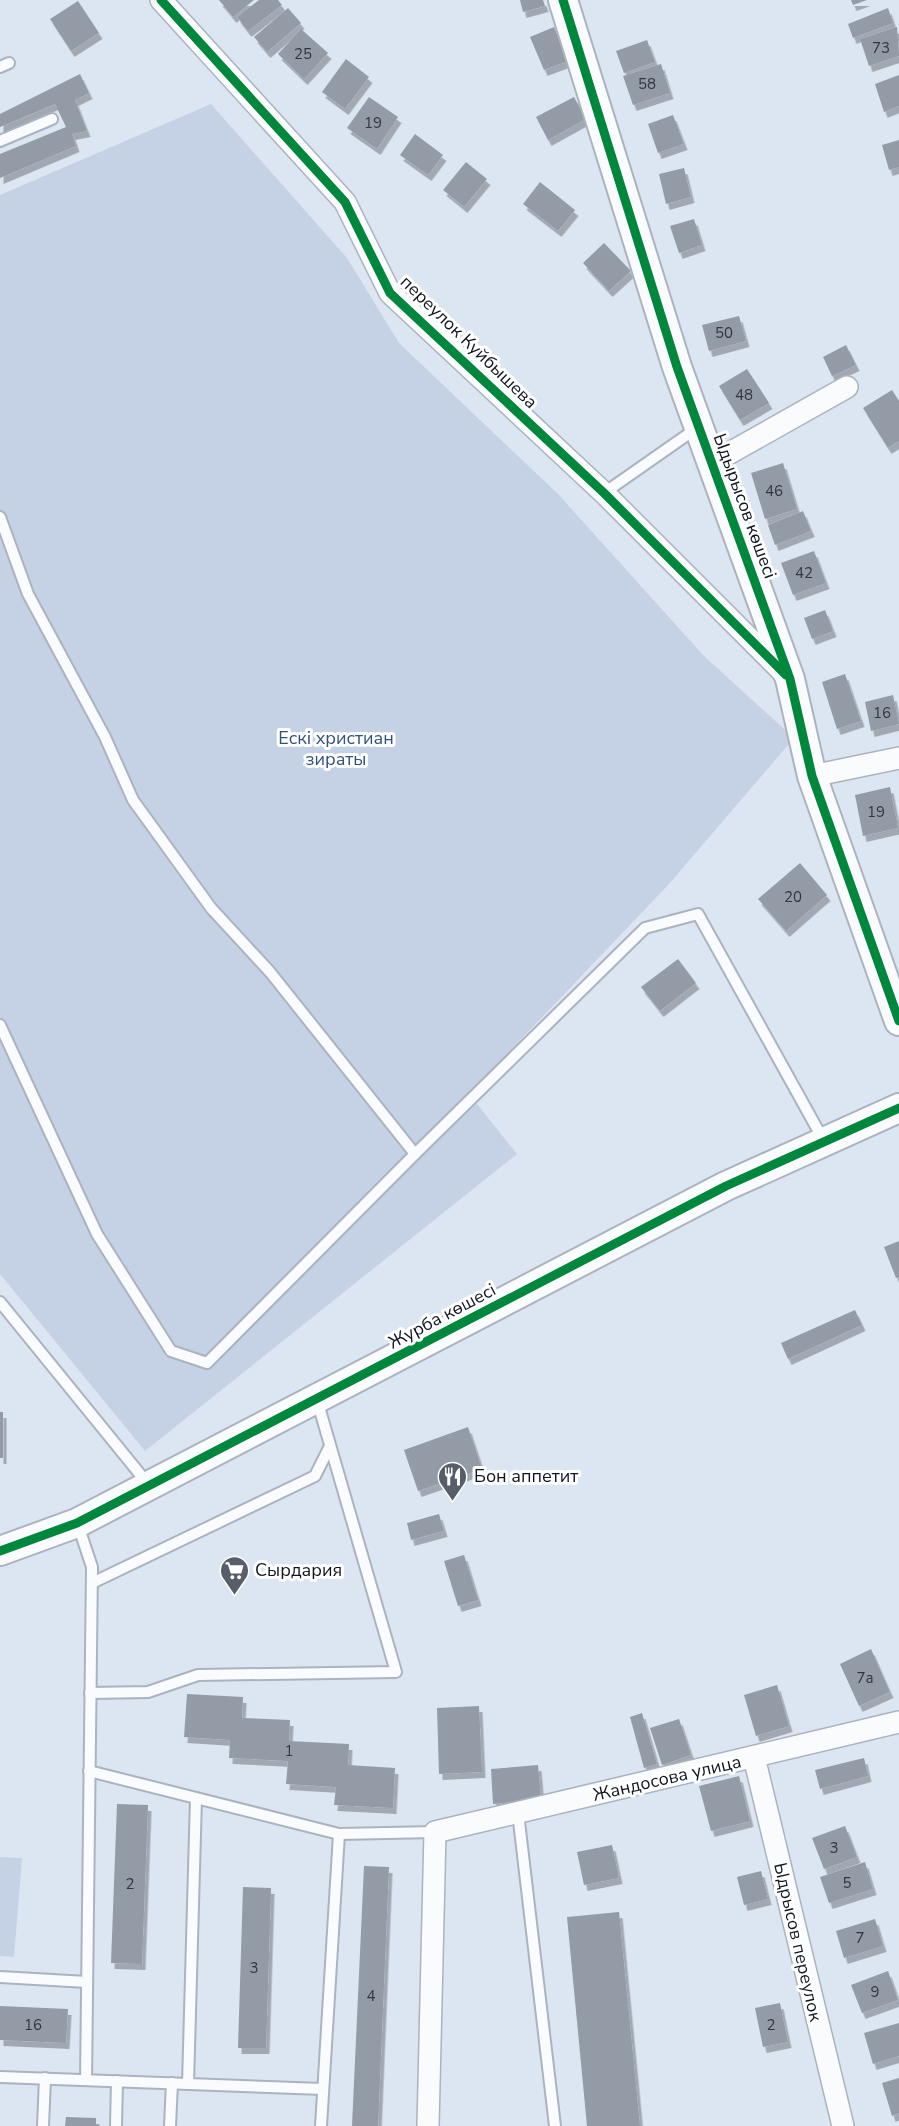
<svg xmlns="http://www.w3.org/2000/svg" width="899" height="2126" font-family="'Nunito Sans',sans-serif">
  <defs>
    <filter id="shadow"><feDropShadow dx="3.5" dy="6" stdDeviation="0" flood-color="#0004"/></filter>
  </defs>
  <rect width="100%" height="100%" fill="#dce5f2"/>
  <g fill="#c5d2e6">
    <polygon points="211,104 347,258 399,343 558,494 703,655 794,738 669,884 469,1094 517,1154 145,1451 0,1274 0,195"/>
    <polygon points="0,1857 22,1858 14,1957 0,1956"/>
  </g>
  <g fill="#939ba6" filter="url(#shadow)">
    <polygon points="219,0 254,0 233,17"/>
    <polygon points="259,0 278,0 282,5 248,31 237,17"/>
    <polygon points="520,0 543,0 545,6 523,12"/>
    <polygon points="851,0 867,0 853,5"/>
    <polygon points="78,1 99,33 71,51 50,19"/>
    <polygon points="288,8 301,23 267,52 254,37"/>
    <polygon points="888,8 893,23 853,38 848,24"/>
    <polygon points="554,27 568,61 544,70 530,37"/>
    <polygon points="897,27 899,56 869,66 860,39"/>
    <polygon points="301,29 328,53 304,79 278,54"/>
    <polygon points="647,40 655,62 624,73 616,51"/>
    <polygon points="346,59 369,77 345,109 322,92"/>
    <polygon points="661,64 670,93 633,105 623,76"/>
    <polygon points="80,74 89,93 75,100 87,131 72,134 76,146 0,178 0,154 66,127 55,104 0,127 0,114"/>
    <polygon points="899,75 899,106 884,112 875,84"/>
    <polygon points="369,97 398,117 377,149 347,128"/>
    <polygon points="574,97 586,119 548,140 536,117"/>
    <polygon points="673,115 684,144 658,153 648,124"/>
    <polygon points="415,134 443,155 428,175 400,155"/>
    <polygon points="899,140 899,167 889,170 882,145"/>
    <polygon points="466,162 487,179 464,207 443,190"/>
    <polygon points="684,168 691,197 666,204 659,174"/>
    <polygon points="540,182 575,210 558,231 523,204"/>
    <polygon points="694,219 702,245 679,253 670,226"/>
    <polygon points="604,243 631,271 609,291 583,263"/>
    <polygon points="739,316 746,341 709,351 702,325"/>
    <polygon points="846,345 856,365 832,376 823,357"/>
    <polygon points="747,369 769,403 740,420 719,386"/>
    <polygon points="892,390 899,401 899,441 888,448 863,408"/>
    <polygon points="783,463 797,509 765,519 751,473"/>
    <polygon points="803,511 811,531 775,545 768,525"/>
    <polygon points="814,551 826,583 793,595 781,563"/>
    <polygon points="825,610 833,631 812,639 804,618"/>
    <polygon points="845,674 861,721 837,729 822,682"/>
    <polygon points="893,695 899,724 871,731 865,702"/>
    <polygon points="890,787 898,828 863,836 855,795"/>
    <polygon points="800,863 827,895 786,931 758,899"/>
    <polygon points="678,959 696,983 660,1011 641,987"/>
    <polygon points="899,1241 899,1277 896,1278 884,1247"/>
    <polygon points="855,1310 862,1325 788,1359 781,1343"/>
    <rect x="0" y="1412" width="3" height="46"/>
    <polygon points="468,1427 482,1469 418,1491 404,1450"/>
    <polygon points="439,1514 444,1531 411,1540 407,1523"/>
    <polygon points="464,1555 478,1600 458,1606 444,1561"/>
    <polygon points="871,1649 890,1692 859,1706 840,1664"/>
    <polygon points="777,1685 789,1726 756,1736 744,1695"/>
    <polygon points="187,1694 243,1697 242,1718 290,1720 289,1741 349,1744 348,1765 395,1768 393,1808 334,1805 336,1787 286,1784 288,1761 229,1758 230,1740 184,1737"/>
    <polygon points="479,1706 482,1772 439,1774 437,1708"/>
    <polygon points="642,1713 657,1764 644,1768 630,1717"/>
    <polygon points="679,1719 691,1755 662,1765 650,1728"/>
    <polygon points="864,1758 868,1776 820,1789 815,1770"/>
    <polygon points="538,1765 541,1799 493,1804 491,1769"/>
    <polygon points="739,1776 750,1821 711,1831 699,1786"/>
    <polygon points="117,1804 148,1805 142,1964 111,1963"/>
    <polygon points="845,1826 857,1857 824,1869 812,1838"/>
    <polygon points="612,1845 619,1878 584,1885 577,1852"/>
    <polygon points="865,1862 873,1889 829,1903 820,1877"/>
    <polygon points="364,1866 389,1867 378,2126 352,2126"/>
    <polygon points="761,1871 768,1899 744,1905 737,1877"/>
    <polygon points="243,1887 271,1888 266,2048 238,2048"/>
    <polygon points="619,1912 640,2126 587,2126 567,1917"/>
    <polygon points="875,1919 883,1946 844,1958 836,1931"/>
    <polygon points="888,1971 898,2000 862,2013 851,1985"/>
    <polygon points="780,2003 788,2042 763,2047 755,2008"/>
    <polygon points="0,2006 68,2009 66,2043 0,2040"/>
    <polygon points="899,2023 899,2056 873,2064 864,2033"/>
    <polygon points="899,2078 899,2113 892,2116 882,2083"/>
    <polygon points="66,2117 96,2118 96,2126 65,2126"/>
  </g>
  <g fill="none" stroke-linecap="round" stroke-linejoin="round">
    <defs>
      <g id="lane">
        <polyline points="0,67 9,63"/>
        <polyline points="0,141 52,119"/>
        <polyline points="604,493 697,428"/>
        <polyline points="0,517 28,594 105,737 133,800 211,908 270,972 415,1154 645,928 698,914 824,1141"/>
        <polyline points="0,1025 97,1234 171,1351 207,1363 415,1154"/>
        <polyline points="0,1302 148,1484"/>
        <polyline points="78,1525 92,1567 86,2080"/>
        <polyline points="92,1583 315,1476 330,1446"/>
        <polyline points="90,1693 148,1692 198,1675 396,1672 317,1400"/>
        <polyline points="89,1771 339,1834 435,1832"/>
        <polyline points="518,1813 555,2126"/>
        <polyline points="0,1977 87,1982"/>
        <polyline points="0,2077 323,2089"/>
        <polyline points="188,2084 196,1798"/>
        <polyline points="43,2126 45,2078"/>
        <polyline points="116,2126 117,2081"/>
        <polyline points="170,2126 172,2083"/>
        <polyline points="321,2126 339,1834"/>
      </g>
      <g id="street">
        <polyline points="161,0 345,202 390,293 604,493 785,674"/>
        <polyline points="712,463 847,387"/>
        <polyline points="812,776 899,758"/>
        <polyline points="754,1757 843,2126"/>
        <polyline points="428,2126 435,1832 899,1722"/>
      </g>
      <g id="secondary">
        <polyline points="563,0 677,367 790,679 812,776 899,1021"/>
        <polyline points="0,1551 77,1523 726,1186 899,1108"/>
      </g>
    </defs>
    <use href="#lane" stroke="#abb3be" stroke-width="14"/>
    <use href="#street" stroke="#abb3be" stroke-width="24"/>
    <use href="#secondary" stroke="#abb3be" stroke-width="32"/>
    <use href="#lane" stroke="#fafbfd" stroke-width="10"/>
    <use href="#street" stroke="#fafbfd" stroke-width="21"/>
    <use href="#secondary" stroke="#fafbfd" stroke-width="28"/>
    <defs>
      <g id="cycleway">
        <polyline points="161,0 345,202 390,293 604,493 786,675"/>
        <polyline points="563,0 677,367 790,679 812,776 899,1021"/>
        <polyline points="0,1551 77,1523 726,1186 899,1108"/>
      </g>
    </defs>
    <use href="#cycleway" stroke="#fff" stroke-width="13"/>
    <use href="#cycleway" stroke="#00873e" stroke-width="9"/>
  </g>
  <defs>
    <symbol id="restaurant-pin" viewBox="-11 -11 22 30"><path d="M0 17L-7.5 6A9.5 9.5 0 1 1 7.5 6Z" fill="#575e6a" stroke="#fff"/><path d="M-5-6h1v4h1v-4h1v4h1v-4h1v5L-1.5 .5V6h-2V.5L-5-1ZM5-6V6H3V1.5H1.5Q1.5-4 5-6Z" fill="#fff"/></symbol>
    <symbol id="supermarket-pin" viewBox="-11 -11 22 30"><path d="M0 17L-7.5 6A9.5 9.5 0 1 1 7.5 6Z" fill="#575e6a" stroke="#fff"/><path d="M-6-5.5h2.5l.6 2H6L4.5 2H-2.5L-4.4-4H-6ZM-1.5 3.2a1.3 1.3 0 1 0 .1 0ZM3 3.2a1.3 1.3 0 1 0 .1 0Z" fill="#fff"/></symbol>
  </defs>
  <g fill-rule="evenodd">
    <use href="#restaurant-pin" x="436" y="1460" width="33" height="45"/>
    <use href="#supermarket-pin" x="218" y="1554" width="33" height="45"/>
  </g>
  <g text-anchor="middle" stroke-width="6" stroke-linejoin="round" paint-order="stroke">
    <g font-size="15" fill="#303742">
      <text x="881" y="53">73</text>
      <text x="303" y="59">25</text>
      <text x="647" y="89">58</text>
      <text x="373" y="128">19</text>
      <text x="724" y="338">50</text>
      <text x="744" y="400">48</text>
      <text x="774" y="496">46</text>
      <text x="804" y="578">42</text>
      <text x="882" y="718">16</text>
      <text x="876" y="817">19</text>
      <text x="793" y="902">20</text>
      <text x="865" y="1683">7а</text>
      <text x="289" y="1756">1</text>
      <text x="834" y="1853">3</text>
      <text x="847" y="1888">5</text>
      <text x="130" y="1889">2</text>
      <text x="860" y="1943">7</text>
      <text x="254" y="1973">3</text>
      <text x="875" y="1997">9</text>
      <text x="371" y="2001">4</text>
      <text x="33" y="2030">16</text>
      <text x="771" y="2030">2</text>
    </g>
    <g font-size="18" fill="#0f1620" stroke="#fff">
      <text transform="translate(469 342) rotate(44)" y="6">переулок Куйбышева</text>
      <text transform="translate(745 506) rotate(70)" y="6">Ыдырысов көшесі</text>
      <text transform="translate(442 1316) rotate(-28)" y="6">Журба көшесі</text>
      <text transform="translate(667 1778) rotate(-13)" y="6">Жандосова улица</text>
      <text transform="translate(798 1942) rotate(77)" y="6">Ыдрысов переулок</text>
    </g>
    <g font-size="18" fill="#33517e" stroke="#fff">
      <text x="336" y="744">Ескі христиан<tspan x="336" dy="21">зираты</tspan></text>
    </g>
    <g font-size="18" fill="#0f1620" stroke="#fff" text-anchor="start">
      <text x="474" y="1482">Бон аппетит</text>
      <text x="255" y="1576">Сырдария</text>
    </g>
  </g>
</svg>
